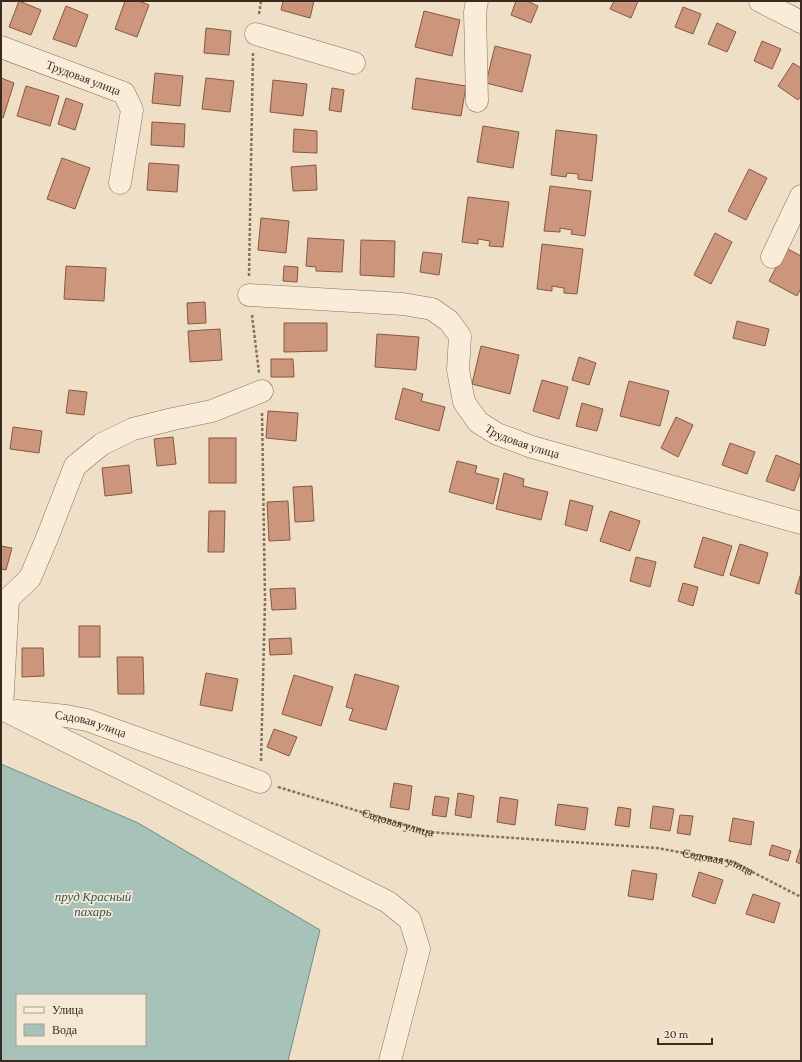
<svg xmlns="http://www.w3.org/2000/svg" width="802" height="1062" font-family="'Crimson Pro',serif">
  <rect width="100%" height="100%" fill="#eedfc6"/>
  <path fill="#a7c2b8" stroke="#6e9085" fill-rule="evenodd" d="M1,764L138,823L320,930L288,1061H1ZM17,995H145V1045H17Z"/>
  <g fill="#cc967c" stroke="#885742">
    <polygon points="19,1 41,10 31,35 9,27"/>
    <polygon points="125,1 139,1 149,5 137,37 115,29"/>
    <polygon points="283,1 314,1 310,18 281,10"/>
    <polygon points="516,1 527,1 538,6 531,23 511,15"/>
    <polygon points="614,1 638,1 631,18 610,9"/>
    <polygon points="66,6 88,15 76,47 53,39"/>
    <polygon points="683,7 701,14 693,34 675,27"/>
    <polygon points="424,11 460,20 452,56 415,47"/>
    <polygon points="717,23 736,32 727,52 708,44"/>
    <polygon points="206,28 231,31 229,55 204,53"/>
    <polygon points="762,41 781,49 772,69 754,61"/>
    <polygon points="495,46 531,55 522,92 486,83"/>
    <polygon points="793,63 801,68 801,96 798,100 778,86"/>
    <polygon points="155,73 183,76 180,106 152,103"/>
    <polygon points="1,78 14,83 3,118 1,117"/>
    <polygon points="206,78 234,81 230,112 202,109"/>
    <polygon points="416,78 466,86 461,116 412,109"/>
    <polygon points="273,80 307,84 303,116 270,112"/>
    <polygon points="26,86 59,96 50,126 17,116"/>
    <polygon points="332,88 344,90 341,112 329,110"/>
    <polygon points="66,98 83,104 75,130 58,124"/>
    <polygon points="152,122 185,124 184,147 151,145"/>
    <polygon points="483,126 519,132 513,168 477,162"/>
    <polygon points="294,129 317,131 317,153 293,152"/>
    <polygon points="556,130 597,135 592,181 578,179 578,174 567,173 566,177 551,175"/>
    <polygon points="62,158 90,168 75,209 47,199"/>
    <polygon points="149,163 179,165 177,192 147,190"/>
    <polygon points="316,165 317,190 293,191 291,167"/>
    <polygon points="749,169 767,178 746,220 728,211"/>
    <polygon points="550,186 591,191 585,236 571,234 572,230 560,228 560,232 544,231"/>
    <polygon points="468,197 509,202 503,247 489,246 490,241 478,239 478,244 462,242"/>
    <polygon points="261,218 289,221 286,253 258,250"/>
    <polygon points="715,233 732,242 711,284 694,275"/>
    <polygon points="308,238 344,240 342,272 316,271 316,267 306,266"/>
    <polygon points="361,240 395,241 394,277 360,275"/>
    <polygon points="542,244 583,249 577,294 564,293 564,288 552,286 552,291 537,289"/>
    <polygon points="786,248 801,256 801,288 797,296 769,281"/>
    <polygon points="423,252 442,254 439,275 420,272"/>
    <polygon points="66,266 106,268 104,301 64,299"/>
    <polygon points="284,266 298,267 297,282 283,281"/>
    <polygon points="205,302 206,323 188,324 187,303"/>
    <polygon points="737,321 769,329 765,346 733,338"/>
    <polygon points="284,323 327,323 327,351 284,352"/>
    <polygon points="220,329 222,360 190,362 188,331"/>
    <polygon points="377,334 419,337 416,370 375,367"/>
    <polygon points="481,346 519,355 510,394 472,384"/>
    <polygon points="579,357 596,363 589,385 572,380"/>
    <polygon points="271,359 293,359 294,377 271,377"/>
    <polygon points="542,380 568,387 559,419 533,411"/>
    <polygon points="629,381 669,391 660,426 620,416"/>
    <polygon points="403,388 423,394 421,401 445,407 439,431 395,419"/>
    <polygon points="69,390 87,392 84,415 66,413"/>
    <polygon points="582,403 603,409 597,431 576,426"/>
    <polygon points="268,411 298,413 296,441 266,438"/>
    <polygon points="676,417 693,425 678,457 661,448"/>
    <polygon points="13,427 42,431 39,453 10,449"/>
    <polygon points="173,437 176,464 157,466 154,439"/>
    <rect x="209" y="438" width="27" height="45"/>
    <polygon points="730,443 755,452 747,474 722,465"/>
    <polygon points="776,455 801,465 801,471 794,491 766,481"/>
    <polygon points="457,461 477,466 475,473 499,479 493,504 449,492"/>
    <polygon points="129,465 132,493 105,496 102,468"/>
    <polygon points="504,473 524,479 523,486 548,492 541,520 496,509"/>
    <polygon points="312,486 314,521 295,522 293,487"/>
    <polygon points="570,500 593,506 587,531 565,525"/>
    <polygon points="288,501 290,540 269,541 267,502"/>
    <polygon points="209,511 225,511 224,552 208,552"/>
    <polygon points="610,511 640,521 630,551 600,541"/>
    <polygon points="703,537 732,546 723,576 694,567"/>
    <polygon points="740,544 768,553 759,584 730,575"/>
    <polygon points="1,546 12,548 6,570 1,569"/>
    <polygon points="636,557 656,562 650,587 630,581"/>
    <polygon points="801,573 801,595 795,593"/>
    <polygon points="683,583 698,587 693,606 678,601"/>
    <polygon points="295,588 296,609 272,610 270,589"/>
    <rect x="79" y="626" width="21" height="31"/>
    <polygon points="291,638 292,654 270,655 269,639"/>
    <polygon points="22,648 43,648 44,676 22,677"/>
    <polygon points="117,657 143,657 144,694 118,694"/>
    <polygon points="206,673 238,679 232,711 200,705"/>
    <polygon points="355,674 399,686 386,730 349,720 353,709 346,707"/>
    <polygon points="294,675 333,687 321,726 282,714"/>
    <polygon points="274,729 297,737 289,756 267,747"/>
    <polygon points="394,783 412,786 409,810 390,807"/>
    <polygon points="458,793 474,796 471,818 455,815"/>
    <polygon points="435,796 449,798 446,817 432,815"/>
    <polygon points="500,797 518,800 515,825 497,822"/>
    <polygon points="558,804 588,808 585,830 555,825"/>
    <polygon points="653,806 674,809 670,831 650,828"/>
    <polygon points="618,807 631,809 629,827 615,825"/>
    <polygon points="680,815 693,816 690,835 677,833"/>
    <polygon points="733,818 754,822 751,845 729,841"/>
    <polygon points="772,845 791,851 788,861 769,855"/>
    <polygon points="801,846 801,864 796,862"/>
    <polygon points="632,870 657,874 653,900 628,896"/>
    <polygon points="699,872 723,880 715,904 692,896"/>
    <polygon points="753,894 780,903 774,923 746,914"/>
  </g>
  <g fill="none" stroke-linecap="round" stroke-linejoin="round">
    <defs>
      <g id="minor">
        <polyline points="760,1 801,22"/>
        <polyline points="256,34 354,63"/>
        <path id="s2" d="M1,47L124,93L132,110L120,183"/>
        <polyline points="477,101 475,12 477,1"/>
        <polyline points="772,257 801,196"/>
        <path id="s3" d="M249,295L403,304L432,309L449,321L460,336L458,370L464,402L478,422L497,434L532,447L801,523"/>
        <polyline points="262,391 212,411 173,419 133,429 102,444 75,466 47,538 30,578 8,599 2,709 388,902 410,920 419,949 390,1061"/>
        <path id="s4" d="M17,711L66,716L87,720L260,782"/>
      </g>
    </defs>
    <use href="#minor" stroke="#89705c" stroke-width="23"/>
    <g stroke="#89705c" stroke-width="2.5" stroke-dasharray="3 2" stroke-linecap="butt">
      <polyline points="259,14 261,1"/>
      <polyline points="249,276 253,53"/>
      <polyline points="252,315 259,373"/>
      <polyline points="261,761 265,601 262,412"/>
      <path id="s1" d="M278,787L428,832L657,848L733,862L801,897"/>
    </g>
    <use href="#minor" stroke="#f9edda" stroke-width="22"/>
  </g>
  <g text-anchor="middle" stroke-width="3.5" stroke-linejoin="round" paint-order="stroke">
    <g font-size="12" fill="#3a2a1f" stroke="#f5e9d6">
      <text dy="4" stroke="none"><textPath href="#s2" startOffset="88">Трудовая улица</textPath></text>
      <text dy="4" stroke="none"><textPath href="#s3" startOffset="363">Трудовая улица</textPath></text>
      <text dy="4" stroke="none"><textPath href="#s4" startOffset="75">Садовая улица</textPath></text>
      <text dy="4" stroke="none"><textPath href="#s1" startOffset="125">Садовая улица</textPath></text>
      <text dy="4" stroke="none"><textPath href="#s1" startOffset="449">Садовая улица</textPath></text>
    </g>
    <g font-size="13" font-style="italic" fill="#2f5953" stroke="#f5e9d6">
      <text x="93" y="901">пруд Красный<tspan x="93" dy="15">пахарь</tspan></text>
    </g>
  </g>
  <rect width="802" height="1062" fill="none" stroke="#3a2a1f" stroke-width="4"/>
  <rect x="16" y="994" width="130" height="52" fill="#f5e9d6" stroke="#aa9d8d"/>
  <rect x="24" y="1007" width="20" height="6" fill="#f9edda" stroke="#aa9d8d"/>
  <text x="52" y="1014" font-size="12" fill="#3a2a1f">Улица</text>
  <rect x="24" y="1024" width="20" height="12" fill="#a7c2b8" stroke="#aa9d8d"/>
  <text x="52" y="1034" font-size="12" fill="#3a2a1f">Вода</text>
  <path d="M658 1038v6h54v-6" fill="none" stroke="#3a2a1f" stroke-width="2"/>
  <text x="664" y="1038" font-size="12" fill="#3a2a1f" stroke="#f5e9d6" stroke-width="3" paint-order="stroke">20 m</text>
</svg>
